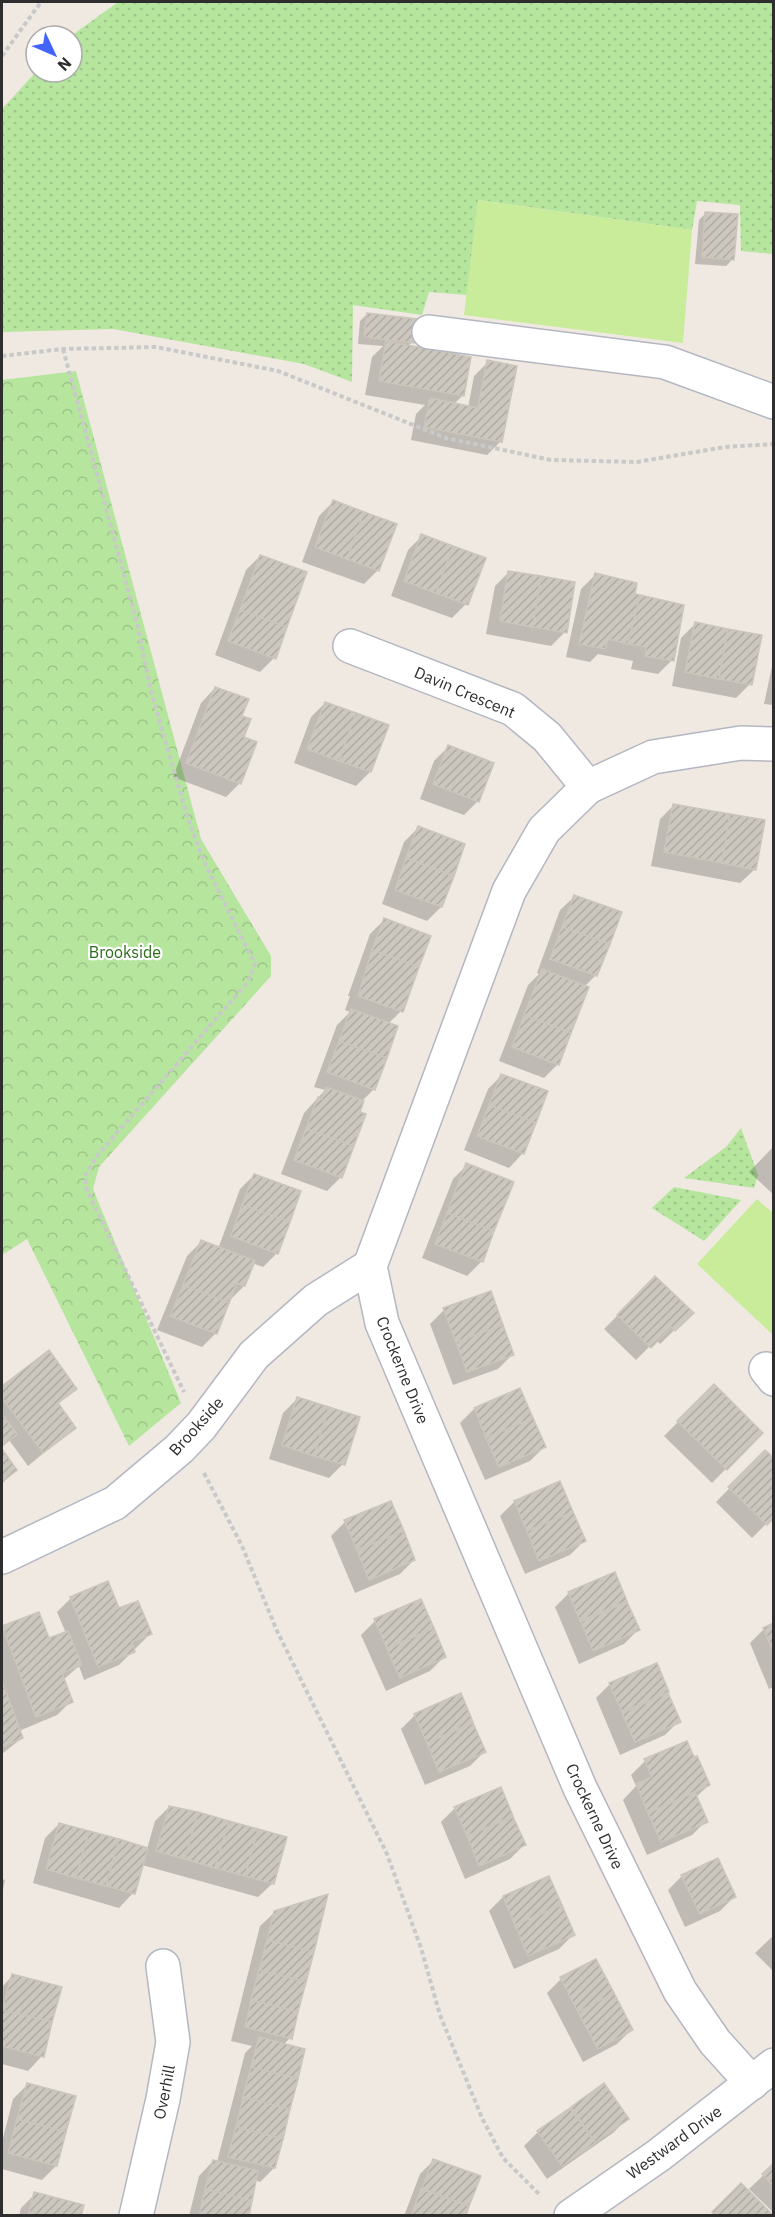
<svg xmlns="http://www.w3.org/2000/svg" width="775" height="2217" font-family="'IBM Plex Sans',sans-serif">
  <defs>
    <pattern id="grass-dots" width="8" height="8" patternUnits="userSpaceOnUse" patternTransform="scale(1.5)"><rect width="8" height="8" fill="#b6e59e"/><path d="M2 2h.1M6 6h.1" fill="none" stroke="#9dc588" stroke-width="1.8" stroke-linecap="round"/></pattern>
    <pattern id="park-crowns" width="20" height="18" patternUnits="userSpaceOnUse" patternTransform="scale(1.5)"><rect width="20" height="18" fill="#b6e59e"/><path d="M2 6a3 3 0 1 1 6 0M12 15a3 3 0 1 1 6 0" fill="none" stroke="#9dc588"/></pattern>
    <pattern id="building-hatch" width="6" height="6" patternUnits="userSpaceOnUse" patternTransform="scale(1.5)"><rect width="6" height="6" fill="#cbc7bf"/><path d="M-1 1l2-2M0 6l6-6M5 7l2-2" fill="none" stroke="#afaba4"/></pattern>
  </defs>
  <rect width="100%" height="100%" fill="#efe9e1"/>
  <g fill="url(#grass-dots)">
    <polygon points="118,2 773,2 773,254 741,251 740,205 697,201 692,230 478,200 467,295 429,292 422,315 353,305 352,382 304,364 113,329 2,332 2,109 36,72 72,72 71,36"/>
    <polygon points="741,1128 758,1175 754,1188 684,1178 726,1147"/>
    <polygon points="674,1187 741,1200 704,1241 652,1208"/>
  </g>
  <polygon fill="url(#park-crowns)" points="76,371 201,839 271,956 271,976 99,1167 93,1189 181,1403 129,1446 27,1239 2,1255 2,380"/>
  <g fill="#c9ec9a">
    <polygon points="478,200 692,230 683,343 464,315"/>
    <polygon points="757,1199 773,1213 773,1335 697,1264"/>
  </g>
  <g fill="#0003">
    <polygon points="706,213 733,259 726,266 695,264 699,220"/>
    <polygon points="367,314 412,342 407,347 463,395 453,405 468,408 474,376 488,362 501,441 487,455 411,440 416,414 425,405 365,395 372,357 383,346 358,344 360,321"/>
    <polygon points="333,502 378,570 364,584 302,562 319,516"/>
    <polygon points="422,536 466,604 452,618 391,596 408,550"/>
    <polygon points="260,556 274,658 260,672 215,655 246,570"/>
    <polygon points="509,572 565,632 551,646 486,634 495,586"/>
    <polygon points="595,575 633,595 672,660 658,674 631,669 633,661 598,654 590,662 566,657 581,589"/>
    <polygon points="695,624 750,684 736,698 672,686 681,638"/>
    <polygon points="774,657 774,705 764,704"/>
    <polygon points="215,688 242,737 240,783 226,797 173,777 201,703"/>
    <polygon points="325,703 370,772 356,786 294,763 311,717"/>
    <polygon points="448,747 478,801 464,815 420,799 434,761"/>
    <polygon points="674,805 755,869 740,883 651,866 660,819"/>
    <polygon points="418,828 463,845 441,907 427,921 382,904 404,842"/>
    <polygon points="575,896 596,975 584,987 558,1064 544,1078 499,1061 528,985 539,974 537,973 560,910"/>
    <polygon points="384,920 401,1011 388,1024 374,1089 361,1102 341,1177 327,1191 281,1174 304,1113 325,1090 314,1087 337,1025 350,1012 345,1010 350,996 348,996 370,934"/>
    <polygon points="502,1075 523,1153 509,1168 464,1150 488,1089"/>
    <polygon points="774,1146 774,1195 749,1172"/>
    <polygon points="467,1165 512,1183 481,1262 467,1276 422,1258 453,1179"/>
    <polygon points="254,1175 277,1253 263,1267 252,1263 244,1286 230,1300 216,1333 202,1347 157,1330 187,1256 201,1242 218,1249 240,1189"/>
    <polygon points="655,1278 692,1313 660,1344 656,1340 636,1360 604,1329"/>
    <polygon points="444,1310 512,1355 498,1369 453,1385 430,1324"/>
    <polygon points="48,1353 75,1389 57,1405 74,1428 28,1466 9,1440 2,1447 2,1387"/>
    <polygon points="714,1386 761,1433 712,1483 664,1436"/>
    <polygon points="297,1399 343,1464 329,1478 269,1459 283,1413"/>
    <polygon points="474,1409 544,1447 530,1461 485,1480 460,1423"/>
    <polygon points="2,1451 15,1470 2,1484"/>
    <polygon points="765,1452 774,1516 752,1538 716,1502"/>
    <polygon points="560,1483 584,1541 570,1555 525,1574 500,1516 514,1502"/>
    <polygon points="345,1522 414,1560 400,1574 355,1593 331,1536"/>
    <polygon points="614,1574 638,1630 624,1644 579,1664 555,1607 569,1593"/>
    <polygon points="71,1598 118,1610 150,1634 119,1665 84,1680 79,1666 63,1680 71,1701 57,1715 19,1731 22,1738 2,1754 2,1628 38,1614 48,1640 66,1633 57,1612"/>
    <polygon points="420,1601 444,1657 430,1671 386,1691 361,1635 375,1621"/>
    <polygon points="774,1625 774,1687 769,1689 750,1643 764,1629"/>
    <polygon points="656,1665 679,1721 665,1735 620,1755 596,1698 610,1684"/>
    <polygon points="460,1695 484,1752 470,1766 425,1785 401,1729 415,1715"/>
    <polygon points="645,1761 709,1785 696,1797 706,1821 692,1835 647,1855 623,1800 636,1786 631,1775"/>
    <polygon points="500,1789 524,1845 510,1859 465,1879 441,1822 455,1808"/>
    <polygon points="169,1807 273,1883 258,1897 142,1865 133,1893 119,1908 33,1883 45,1838 59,1824 147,1849 155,1821"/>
    <polygon points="682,1876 734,1897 720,1911 685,1927 668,1890"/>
    <polygon points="2,1879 5,1880 2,1895"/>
    <polygon points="503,1897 573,1935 559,1949 514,1969 489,1911"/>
    <polygon points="275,1912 290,2038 283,2045 274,2168 260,2182 255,2180 246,2216 189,2216 199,2176 213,2161 217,2162 245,2053 252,2046 231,2041 260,1926"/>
    <polygon points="774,1935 774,1972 755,1953"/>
    <polygon points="13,1975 42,2056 28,2071 2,2064 2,1987"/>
    <polygon points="561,1979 631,2030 617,2044 583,2062 547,1993"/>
    <polygon points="27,2085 56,2166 42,2180 2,2169 2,2142 13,2099"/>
    <polygon points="604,2086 627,2119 613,2133 547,2179 524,2146 538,2132"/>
    <polygon points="434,2160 479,2177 464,2216 404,2216 420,2174"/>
    <polygon points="774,2165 774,2213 749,2189"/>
    <polygon points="741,2185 770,2214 711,2216"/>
    <polygon points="35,2194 80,2216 19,2216 21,2208"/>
  </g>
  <g fill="url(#building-hatch)" stroke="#cbc5ba" stroke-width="1.5">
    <polygon points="705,212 738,214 734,260 702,257"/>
    <polygon points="367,313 417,319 414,343 364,337"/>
    <polygon points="386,341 471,357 464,396 379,381"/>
    <polygon points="487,360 517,366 502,442 424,427 430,398 478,408"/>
    <polygon points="333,500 364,512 347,559 315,547"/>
    <polygon points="364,512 397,524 379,571 347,559"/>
    <polygon points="421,534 453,546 436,593 404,581"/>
    <polygon points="453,546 486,558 468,605 436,593"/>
    <polygon points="260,555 307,572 287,627 240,610"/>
    <polygon points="508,571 541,576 533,627 500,621"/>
    <polygon points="595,573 637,583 635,594 640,595 628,644 608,639 605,649 579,644"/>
    <polygon points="541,576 575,582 567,633 533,627"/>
    <polygon points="640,595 684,605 674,661 645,656 646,647 628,644"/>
    <polygon points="240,610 287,627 276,659 228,641"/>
    <polygon points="695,622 728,629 719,679 685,672"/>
    <polygon points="728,629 762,635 752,685 719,679"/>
    <polygon points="215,687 249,699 242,716 251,719 244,737 257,742 241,784 186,763"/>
    <polygon points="325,702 356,713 339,761 307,749"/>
    <polygon points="356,713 389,725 371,772 339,761"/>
    <polygon points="448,745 494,763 479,802 433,784"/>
    <polygon points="673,804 730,814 722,863 664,852"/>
    <polygon points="730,814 765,820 756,870 722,863"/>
    <polygon points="418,826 465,844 454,876 406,858"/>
    <polygon points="406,858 454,876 442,907 395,890"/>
    <polygon points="574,895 622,912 610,944 562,927"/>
    <polygon points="384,918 431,936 419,967 372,950"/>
    <polygon points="562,927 610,944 597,976 550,959"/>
    <polygon points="372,950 419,967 403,1012 358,996"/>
    <polygon points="542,969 589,987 571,1033 524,1015"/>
    <polygon points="351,1009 398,1026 387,1058 339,1041"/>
    <polygon points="524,1015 571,1033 559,1065 512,1047"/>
    <polygon points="339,1041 387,1058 375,1090 327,1072"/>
    <polygon points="501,1074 548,1091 536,1123 489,1105"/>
    <polygon points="326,1087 364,1101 360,1112 366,1114 354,1146 306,1129 318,1097 322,1099"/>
    <polygon points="489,1105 536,1123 524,1154 477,1136"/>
    <polygon points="306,1129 354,1146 342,1178 294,1160"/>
    <polygon points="466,1163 514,1182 494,1231 447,1213"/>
    <polygon points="254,1174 301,1191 290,1222 242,1205"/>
    <polygon points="242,1205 290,1222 278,1254 231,1236"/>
    <polygon points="447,1213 494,1231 483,1262 435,1244"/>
    <polygon points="201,1240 255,1261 245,1286 237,1283 229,1303 183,1285"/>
    <polygon points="655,1276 694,1313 675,1331 671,1327 651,1348 617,1315"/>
    <polygon points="183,1285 229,1303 217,1334 170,1316"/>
    <polygon points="491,1291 503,1325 456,1342 443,1308"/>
    <polygon points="503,1325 514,1355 467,1372 456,1342"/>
    <polygon points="49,1350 77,1389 58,1403 76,1428 43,1453 2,1398 2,1386"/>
    <polygon points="714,1384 763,1433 727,1470 677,1421"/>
    <polygon points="520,1388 533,1418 486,1438 474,1408"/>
    <polygon points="297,1397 329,1407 314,1456 282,1445"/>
    <polygon points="329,1407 360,1417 345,1465 314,1456"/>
    <polygon points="2,1414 17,1434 2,1446"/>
    <polygon points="533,1418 546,1447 499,1467 486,1438"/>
    <polygon points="2,1449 17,1470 2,1482"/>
    <polygon points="765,1450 774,1458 774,1518 767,1525 728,1487"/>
    <polygon points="560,1481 573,1512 527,1531 514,1501"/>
    <polygon points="391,1501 404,1531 357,1550 344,1520"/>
    <polygon points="573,1512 586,1541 539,1561 527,1531"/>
    <polygon points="404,1531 415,1560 369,1580 357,1550"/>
    <polygon points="615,1572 627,1601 580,1621 568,1592"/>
    <polygon points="108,1581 119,1608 138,1601 152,1634 132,1642 135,1652 98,1667 70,1597"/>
    <polygon points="421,1599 434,1628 387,1648 374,1619"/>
    <polygon points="627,1602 640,1630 593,1651 581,1622"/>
    <polygon points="39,1612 49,1638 68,1631 82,1665 62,1673 73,1702 36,1717 2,1626"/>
    <polygon points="774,1623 774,1653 763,1628"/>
    <polygon points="434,1628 446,1657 400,1678 387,1649"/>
    <polygon points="657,1663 669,1692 622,1712 609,1683"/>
    <polygon points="2,1681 23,1738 2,1747"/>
    <polygon points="461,1693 473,1722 427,1743 414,1714"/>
    <polygon points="668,1693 681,1722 635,1742 622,1713"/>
    <polygon points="473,1723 486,1752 439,1772 427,1743"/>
    <polygon points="687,1741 694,1757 697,1756 710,1785 648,1813 636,1784 652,1777 644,1759"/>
    <polygon points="501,1787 513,1816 467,1836 454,1807"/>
    <polygon points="695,1792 708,1822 661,1842 648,1813"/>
    <polygon points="169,1806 198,1812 185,1859 156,1851"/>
    <polygon points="198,1812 229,1821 215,1868 185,1859"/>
    <polygon points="513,1817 526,1845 479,1866 467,1836"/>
    <polygon points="229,1821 258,1829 245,1876 215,1868"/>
    <polygon points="59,1823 89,1831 76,1878 46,1869"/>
    <polygon points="258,1829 287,1837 274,1884 245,1876"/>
    <polygon points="89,1831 119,1839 106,1886 76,1878"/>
    <polygon points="119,1839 148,1848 135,1894 106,1886"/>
    <polygon points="718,1858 736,1897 700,1914 681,1875"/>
    <polygon points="549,1876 562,1905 515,1925 503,1896"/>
    <polygon points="328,1894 314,1952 267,1940 274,1911"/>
    <polygon points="562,1905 575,1935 528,1956 515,1925"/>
    <polygon points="267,1940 314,1952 306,1982 259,1970"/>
    <polygon points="596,1959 614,1993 578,2012 560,1977"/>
    <polygon points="259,1970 306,1982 298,2012 251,2000"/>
    <polygon points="12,1974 62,1987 52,2022 2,2010"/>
    <polygon points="614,1993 633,2030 598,2049 578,2012"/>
    <polygon points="251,2000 298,2012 292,2039 245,2027"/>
    <polygon points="2,2010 52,2022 44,2057 2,2046"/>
    <polygon points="259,2037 305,2049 298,2079 251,2067"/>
    <polygon points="251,2067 298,2079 290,2109 243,2097"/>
    <polygon points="27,2083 76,2096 66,2132 17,2119"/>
    <polygon points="604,2083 629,2119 595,2142 571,2107"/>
    <polygon points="243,2097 290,2109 283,2139 236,2127"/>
    <polygon points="570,2108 595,2143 562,2166 537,2131"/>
    <polygon points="17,2119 66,2132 57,2166 8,2153"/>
    <polygon points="236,2127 283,2139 275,2168 228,2157"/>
    <polygon points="433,2159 481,2176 469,2206 422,2188"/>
    <polygon points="213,2160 258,2171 252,2201 205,2189"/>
    <polygon points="774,2163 774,2186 762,2174"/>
    <polygon points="741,2183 772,2214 716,2216 712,2212"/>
    <polygon points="205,2189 252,2201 249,2216 199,2216"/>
    <polygon points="421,2189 469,2206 466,2216 411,2216"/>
    <polygon points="34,2192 84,2205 81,2216 28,2216"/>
  </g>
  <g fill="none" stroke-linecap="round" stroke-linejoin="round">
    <defs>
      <g id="minor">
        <polyline points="429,332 665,362 774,402"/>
        <polyline points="350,646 513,709 547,737 588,787"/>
        <polyline points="766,1369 774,1379"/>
        <polyline points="2,1557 115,1503 179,1449 201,1426 254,1355 316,1300 370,1266"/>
        <polyline points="752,2083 715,2042 680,1991 580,1788 382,1323 370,1266 509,891 544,830 588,787 653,757 741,743 774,744"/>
        <polyline points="136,2216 163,2099 173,2042 163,1966"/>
        <polyline points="571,2216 659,2155 774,2065"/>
      </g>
    </defs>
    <use href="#minor" stroke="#b4b7c1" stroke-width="36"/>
    <g stroke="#c9c9c9" stroke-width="4" stroke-dasharray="4.5 3" stroke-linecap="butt">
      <polyline points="2,56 41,2"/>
      <polyline points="63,349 136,619 151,691 188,819 206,866 255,964 247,983 96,1157 86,1174 86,1188 184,1392"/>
      <polyline points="2,356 63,349 156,347 278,371 446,438 551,460 637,462 725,447 774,444"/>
      <polyline points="204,1473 242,1546 277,1631 387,1854 421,1948 440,2015 482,2118 503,2158 541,2196"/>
    </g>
    <use href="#minor" stroke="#fff" stroke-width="33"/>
  </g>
  <g text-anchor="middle" stroke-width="4.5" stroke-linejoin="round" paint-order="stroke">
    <g font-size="16" fill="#2e2e2e" stroke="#fff">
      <text transform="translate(465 692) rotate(23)" y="6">Davin Crescent</text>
      <text transform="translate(403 1370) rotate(68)" y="6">Crockerne Drive</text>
      <text transform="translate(196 1426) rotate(-48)" y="6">Brookside</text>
      <text transform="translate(595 1816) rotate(65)" y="6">Crockerne Drive</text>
      <text transform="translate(164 2092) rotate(-79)" y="6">Overhill</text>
      <text transform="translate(674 2142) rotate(-36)" y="6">Westward Drive</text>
    </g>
    <g font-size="16" fill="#2c6e1b" stroke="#fff">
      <text x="125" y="958">Brookside</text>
    </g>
  </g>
  <rect width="775" height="2217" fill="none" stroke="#2e2e2e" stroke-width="6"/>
  <g transform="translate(54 54) rotate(134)"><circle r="28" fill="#ffffff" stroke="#ababab" stroke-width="1.5"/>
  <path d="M0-4.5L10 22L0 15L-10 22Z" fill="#4264fb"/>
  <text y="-9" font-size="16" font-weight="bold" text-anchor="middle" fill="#2e2e2e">N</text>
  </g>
</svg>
